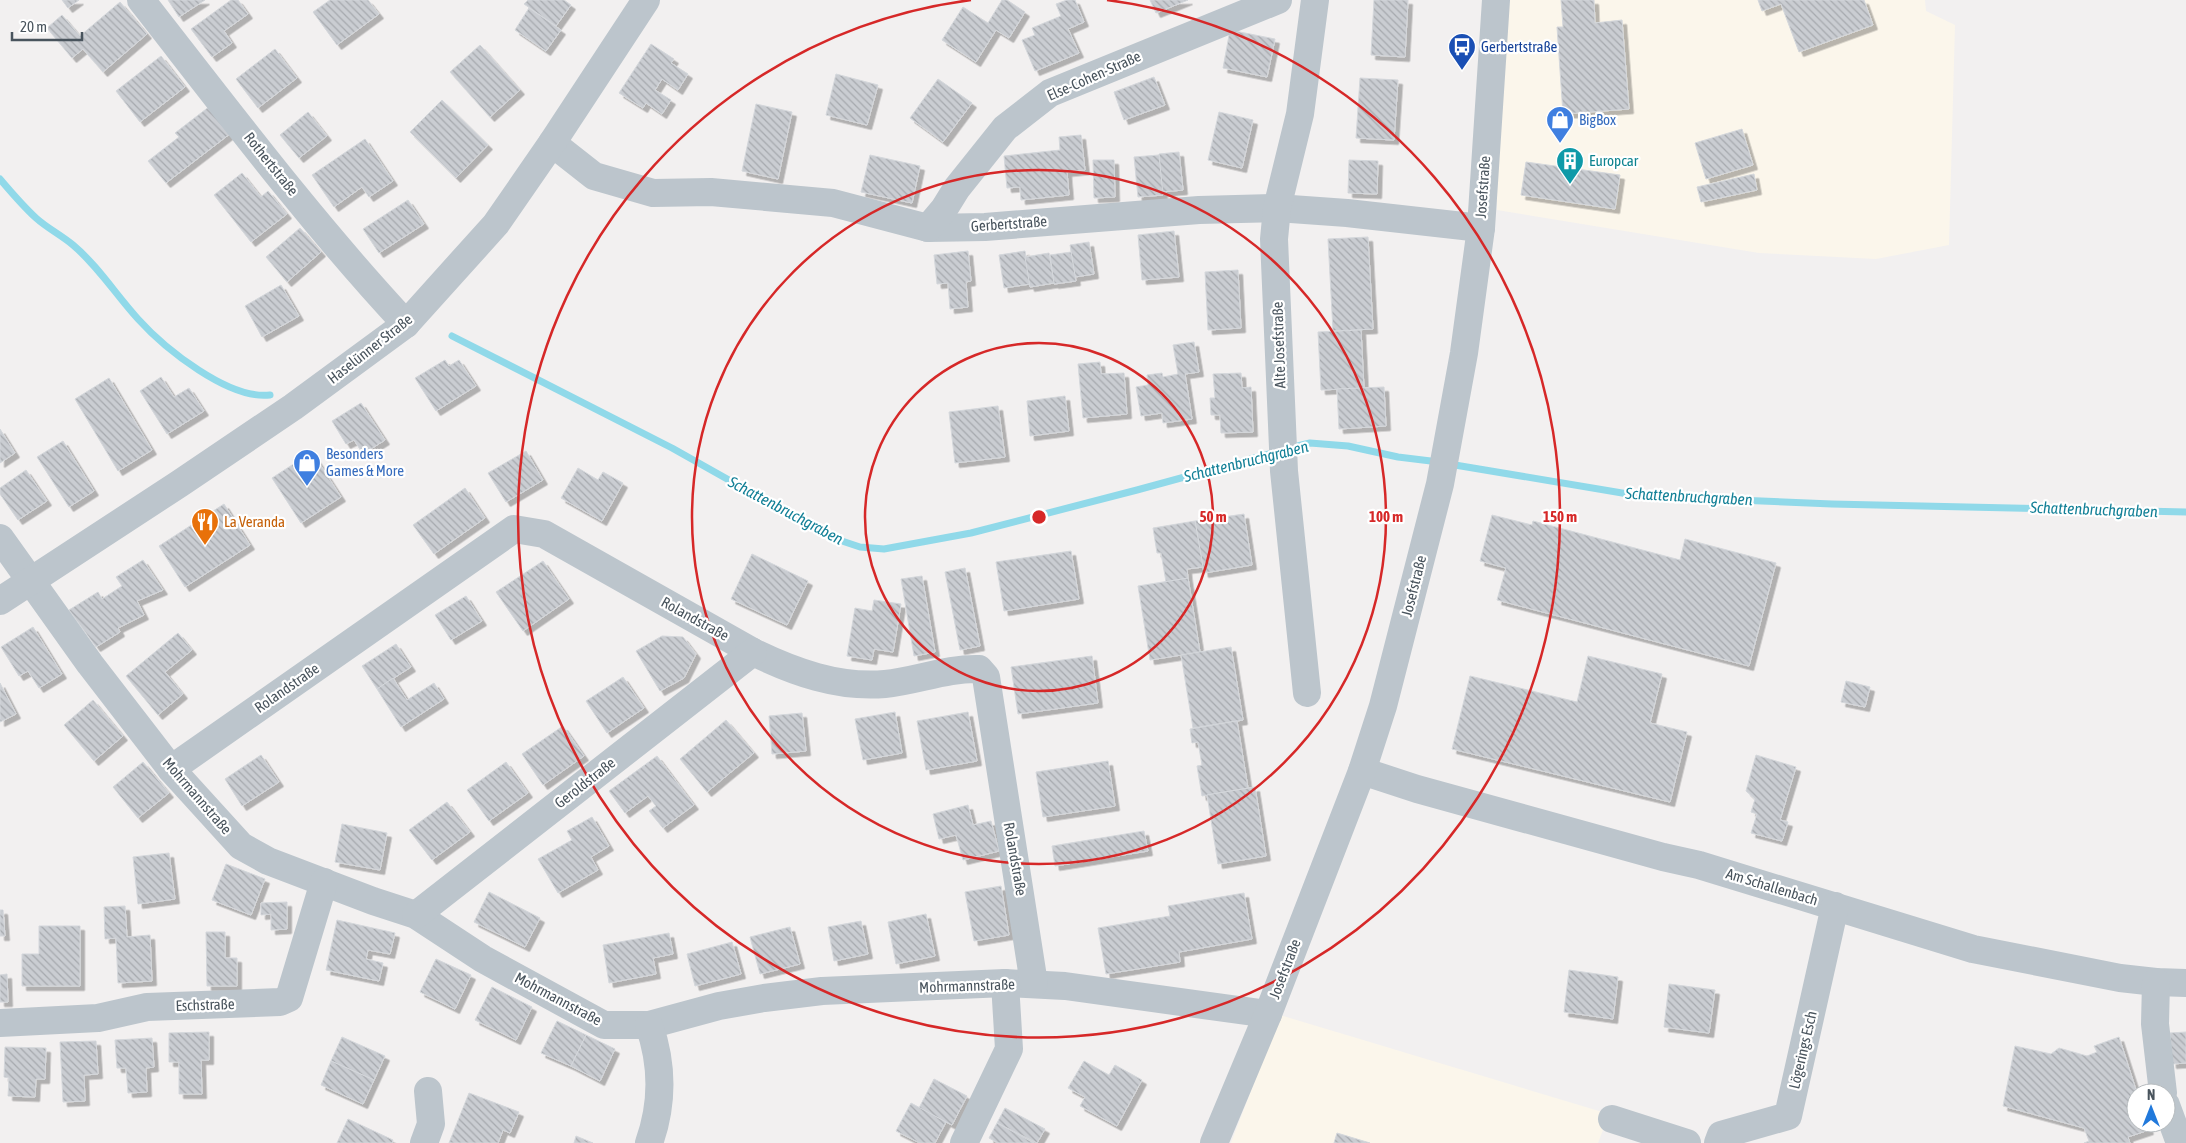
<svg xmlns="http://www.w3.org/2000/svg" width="2186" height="1143" font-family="'Asap Condensed',sans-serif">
  <defs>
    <pattern id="building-back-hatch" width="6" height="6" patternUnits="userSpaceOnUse" patternTransform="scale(1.25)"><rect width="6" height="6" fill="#cacdd2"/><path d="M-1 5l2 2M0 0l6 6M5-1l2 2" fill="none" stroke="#a6a9ae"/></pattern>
    <filter id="shadow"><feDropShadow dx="4.5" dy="4.5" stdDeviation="0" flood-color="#0004"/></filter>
  </defs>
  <rect width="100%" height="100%" fill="#f2f0f0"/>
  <g fill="#fbf6eb">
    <polygon points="1508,0 1925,0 1926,11 1955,25 1949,245 1876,259 1759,253 1497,210 1496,175"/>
    <polygon points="1280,1015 1609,1114 1598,1143 1231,1143"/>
  </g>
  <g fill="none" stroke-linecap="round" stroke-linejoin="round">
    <g stroke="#90d9e9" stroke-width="7">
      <path d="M0,179C11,192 23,206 36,218C47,228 61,235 73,245C98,266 116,295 138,319C165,349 229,400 270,395"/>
      <polyline points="452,336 672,448 830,537 860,547 884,549 971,533 1137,490 1276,452"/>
      <polyline points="1289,448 1310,443 1348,446 1398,457 1439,462"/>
      <polyline points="1449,464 1640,496 1832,504 2186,512"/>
    </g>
  </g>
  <g fill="url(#building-back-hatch)" stroke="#d4d7db" filter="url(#shadow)">
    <polygon points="62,0 79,0 68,8"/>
    <polygon points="168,0 205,0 179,17"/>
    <polygon points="231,0 238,0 248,14 224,31 232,43 212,57 191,29"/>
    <polygon points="330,0 368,0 379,14 337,45 313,12"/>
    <polygon points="528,0 564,0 571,5 556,26 524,4"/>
    <polygon points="1002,0 1007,0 1025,12 1009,38 996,30 976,62 942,40 963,7 988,23"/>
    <polygon points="1067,0 1075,0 1084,22 1068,29 1079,53 1035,71 1022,40 1035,35 1032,28 1061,16 1056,4"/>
    <polygon points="1150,0 1188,0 1156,13"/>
    <polygon points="1374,0 1408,0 1405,57 1371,55"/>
    <polygon points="1561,0 1594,0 1595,23 1622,20 1629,109 1563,114 1557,27 1563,27"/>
    <polygon points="1758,0 1864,0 1873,25 1799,52 1781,4 1762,11"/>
    <polygon points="120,2 147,34 103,72 83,49 72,58 47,28 62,15 80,36"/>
    <polygon points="529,8 561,30 546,51 515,30"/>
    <polygon points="1230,30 1275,39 1267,77 1223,68"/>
    <polygon points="651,44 674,59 671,63 688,74 678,90 662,79 655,90 671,100 662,114 646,103 643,108 619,93"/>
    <polygon points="480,45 520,90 490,117 450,72"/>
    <polygon points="275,49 297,78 258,108 236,79"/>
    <polygon points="161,56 185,87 140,122 116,91"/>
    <polygon points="836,74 878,85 867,125 826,115"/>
    <polygon points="1154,77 1165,105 1124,120 1114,92"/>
    <polygon points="1360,78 1398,80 1394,140 1356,138"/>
    <polygon points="938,79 972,103 943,142 910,118"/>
    <polygon points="442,100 488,145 456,178 410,132"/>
    <polygon points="756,104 792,112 778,179 742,171"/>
    <polygon points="210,106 231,133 166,183 148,161 179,137 175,133"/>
    <polygon points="308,112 327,136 299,158 280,135"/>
    <polygon points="1219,112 1253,120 1242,168 1208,160"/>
    <polygon points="1742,129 1753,165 1706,179 1695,143"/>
    <polygon points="1081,135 1085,170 1067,172 1069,195 1021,200 1020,187 1007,188 1004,156 1060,150 1059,137"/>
    <polygon points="365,139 393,181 369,197 362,187 334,207 312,175"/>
    <polygon points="1179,152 1183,190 1162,192 1159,154"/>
    <polygon points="870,155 920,166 912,203 861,192"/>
    <polygon points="1159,155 1163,195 1138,197 1134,157"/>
    <polygon points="1093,160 1114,160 1115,197 1094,198"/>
    <polygon points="1349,160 1378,161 1377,194 1348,193"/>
    <polygon points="1526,162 1620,175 1615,209 1521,195"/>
    <polygon points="242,173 261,197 268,191 287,214 251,242 214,195"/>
    <polygon points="1754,174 1757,190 1701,202 1697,187"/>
    <polygon points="408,200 424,224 379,253 363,229"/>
    <polygon points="300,228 321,252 287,282 266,257"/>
    <polygon points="1174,231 1179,277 1142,280 1138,235"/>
    <polygon points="1368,237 1373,329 1333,331 1328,239"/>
    <polygon points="1089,242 1094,274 1075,277 1070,245"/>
    <polygon points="968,251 971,281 966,282 968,307 950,309 948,283 937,284 934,255"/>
    <polygon points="1025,251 1030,284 1004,288 999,255"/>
    <polygon points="1071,252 1076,281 1054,284 1050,255"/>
    <polygon points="1049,253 1054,283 1030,287 1025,257"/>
    <polygon points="1238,270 1241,328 1208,330 1205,272"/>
    <polygon points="281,285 299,316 262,337 245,306"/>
    <polygon points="1361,330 1364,388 1321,390 1318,332"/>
    <polygon points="1194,342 1199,372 1185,374 1192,419 1163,423 1162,413 1141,416 1136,387 1148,385 1147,375 1162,373 1163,377 1178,374 1173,345"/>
    <polygon points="445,360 449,366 459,360 476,386 436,411 415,378"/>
    <polygon points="1100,362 1101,374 1124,373 1127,414 1083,418 1078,364"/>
    <polygon points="1241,373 1242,388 1251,387 1253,432 1221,433 1220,415 1211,415 1210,398 1215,398 1213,374"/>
    <polygon points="161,377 174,397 189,388 204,411 167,434 140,391"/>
    <polygon points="109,378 152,450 118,471 75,399"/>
    <polygon points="1384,387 1386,426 1339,429 1337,389"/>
    <polygon points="1065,396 1069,431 1030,436 1027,401"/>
    <polygon points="361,403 385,440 363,454 354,440 346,444 332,421"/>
    <polygon points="998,406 1005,457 955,463 949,412"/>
    <polygon points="0,429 15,453 0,463"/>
    <polygon points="63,441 94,491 69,507 37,457"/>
    <polygon points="526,451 543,480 506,502 488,473"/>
    <polygon points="312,452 341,497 301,523 272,478"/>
    <polygon points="578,468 598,480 603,472 623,483 602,521 561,498"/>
    <polygon points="26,470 47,501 18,520 0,494 0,488"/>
    <polygon points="465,488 485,518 434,554 413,525"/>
    <polygon points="224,504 250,545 185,587 159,546"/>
    <polygon points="1244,514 1252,565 1204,573 1195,521"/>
    <polygon points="1492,515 1532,525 1533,521 1680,560 1685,539 1776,563 1749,666 1497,600 1506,568 1480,561"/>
    <polygon points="1195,521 1203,567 1187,569 1188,578 1166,582 1161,553 1157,553 1153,528"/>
    <polygon points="1071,551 1079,599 1004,611 996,562"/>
    <polygon points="752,554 808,581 787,625 731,599"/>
    <polygon points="143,560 163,590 137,601 144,615 118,628 120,632 96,647 69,610 98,592 102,599 122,586 116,577"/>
    <polygon points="543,561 569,599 523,631 496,592"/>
    <polygon points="965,568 980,646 960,650 945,572"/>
    <polygon points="922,576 935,652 914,656 901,579"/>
    <polygon points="1188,578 1200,652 1150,660 1138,586"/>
    <polygon points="466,596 482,621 451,640 435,615"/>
    <polygon points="874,600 901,604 893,652 874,649 872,660 847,656 855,608 872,611"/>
    <polygon points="33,627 62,674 39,688 28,671 19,676 1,647"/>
    <polygon points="178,633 192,650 165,672 183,694 158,715 126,676"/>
    <polygon points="662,636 683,637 696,654 684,678 660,691 636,651"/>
    <polygon points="396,644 411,667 377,689 362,666"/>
    <polygon points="1231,647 1243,720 1193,728 1181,655"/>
    <polygon points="1092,656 1098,703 1018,714 1011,667"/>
    <polygon points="1588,656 1662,674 1650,723 1687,732 1670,802 1452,749 1470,676 1577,702"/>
    <polygon points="623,677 644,708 607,733 586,701"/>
    <polygon points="393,678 407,700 434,683 444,699 401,727 377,689"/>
    <polygon points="1846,681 1870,687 1865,707 1841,702"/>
    <polygon points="0,683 16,714 0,722"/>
    <polygon points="93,700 123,736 94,761 64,725"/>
    <polygon points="895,712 902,753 863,760 855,719"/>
    <polygon points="968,712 977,761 926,770 917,721"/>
    <polygon points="802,713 806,751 772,754 769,716"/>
    <polygon points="726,720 754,753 707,792 680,759"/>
    <polygon points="1237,721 1248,788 1202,796 1197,766 1202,765 1198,742 1192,743 1190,729"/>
    <polygon points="563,726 584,756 543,785 522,754"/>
    <polygon points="261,755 279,782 242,806 225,779"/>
    <polygon points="1756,755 1796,767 1780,820 1788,822 1782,841 1751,833 1757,814 1751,812 1755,799 1746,791"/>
    <polygon points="657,756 694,805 663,828 649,811 656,806 648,796 625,813 609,791"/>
    <polygon points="1108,761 1115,806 1043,817 1036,772"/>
    <polygon points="143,762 169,793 138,818 113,787"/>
    <polygon points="506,762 528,793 489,821 467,790"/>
    <polygon points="1255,787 1266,856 1218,864 1207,795"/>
    <polygon points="447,802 470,832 432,860 409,830"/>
    <polygon points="968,805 973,825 991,821 999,851 963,860 956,835 939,839 933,814"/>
    <polygon points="592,817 609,846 591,857 598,870 558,893 538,859 572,840 567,831"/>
    <polygon points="342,824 387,833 380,870 335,862"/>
    <polygon points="1144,831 1148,851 1055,866 1052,846"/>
    <polygon points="169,853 175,899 138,904 133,857"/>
    <polygon points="226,864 265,879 251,915 212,900"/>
    <polygon points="1001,886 1009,935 974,941 965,892"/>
    <polygon points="489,892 540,918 525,947 474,922"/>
    <polygon points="1244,893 1252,939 1179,952 1180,962 1106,974 1098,928 1170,916 1168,906"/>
    <polygon points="287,902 287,929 271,930 271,914 261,915 261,903"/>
    <polygon points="125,906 127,937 150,935 152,981 118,983 116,938 105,939 104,907"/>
    <polygon points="0,910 3,910 5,936 0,936"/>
    <polygon points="926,914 935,956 896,964 888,922"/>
    <polygon points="337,920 395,933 390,954 368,950 366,959 383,963 379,981 326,970"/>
    <polygon points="861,921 868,954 834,961 828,927"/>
    <polygon points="39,926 80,926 80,986 22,986 22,954 39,954"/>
    <polygon points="790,927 800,964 760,974 750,937"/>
    <polygon points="206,932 225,932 225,958 237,958 237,986 207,986"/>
    <polygon points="669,933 673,954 653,958 656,974 609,983 603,945"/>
    <polygon points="732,942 741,974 695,986 687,954"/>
    <polygon points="436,959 471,975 455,1009 420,992"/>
    <polygon points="1569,970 1618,977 1613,1019 1564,1012"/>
    <polygon points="7,974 8,1002 0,1002 0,975"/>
    <polygon points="1669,984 1715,990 1709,1033 1664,1027"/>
    <polygon points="492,987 532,1007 516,1040 475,1020"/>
    <polygon points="557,1021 586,1035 571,1066 541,1053"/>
    <polygon points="209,1032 209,1060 201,1060 202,1094 179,1094 179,1062 169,1062 169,1033"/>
    <polygon points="2186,1032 2186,1063 2172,1064 2170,1033"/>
    <polygon points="586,1035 615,1049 600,1081 571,1066"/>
    <polygon points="342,1037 385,1056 374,1080 331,1061"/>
    <polygon points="2119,1037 2137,1093 2136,1123 2146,1123 2149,1130 2128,1137 2130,1143 2084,1143 2089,1141 2084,1128 2003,1106 2015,1046 2051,1054 2059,1048 2087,1056 2097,1052 2094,1046"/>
    <polygon points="152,1038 154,1067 146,1068 147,1092 128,1093 126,1068 117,1068 115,1040"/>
    <polygon points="96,1041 98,1074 84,1075 85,1101 63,1102 60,1042"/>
    <polygon points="5,1047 46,1048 45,1079 36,1079 35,1097 8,1096 9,1078 4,1077"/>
    <polygon points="331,1061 374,1080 363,1104 321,1085"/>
    <polygon points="1084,1061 1109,1075 1115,1065 1142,1080 1117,1126 1080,1106 1085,1097 1068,1088"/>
    <polygon points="934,1079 967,1096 952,1125 919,1108"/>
    <polygon points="469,1093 519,1112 510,1133 503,1130 498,1143 449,1143"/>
    <polygon points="911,1103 946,1122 935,1143 920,1143 896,1131"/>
    <polygon points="1005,1108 1045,1129 1037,1143 997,1123"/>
    <polygon points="348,1119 393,1140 392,1143 337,1143"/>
    <polygon points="997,1123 1034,1143 998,1143 989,1138"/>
    <polygon points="1337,1133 1370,1143 1334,1143"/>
    <polygon points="576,1136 593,1143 574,1143"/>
  </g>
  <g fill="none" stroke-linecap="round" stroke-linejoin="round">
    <g stroke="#bcc5cc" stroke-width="28">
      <path d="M141,0C227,110 311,222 406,324"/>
      <polyline points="552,143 594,176 653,193 711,192 833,203 928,228 985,227 1199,210 1277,208 1347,213 1481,228"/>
      <polyline points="928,228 944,209 957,188 1005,128 1050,93 1278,0"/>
      <polyline points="0,538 90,664 171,769 241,846 268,861 373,901 416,915 483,959 604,1025 649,1025 719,1006 764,998 822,991 1005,983 1065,986 1268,1014"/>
      <polyline points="0,601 179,484 293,407 406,324 496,224 552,143 646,0"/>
      <polyline points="1307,693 1284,471 1274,239 1277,208 1300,114 1315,0"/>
      <path d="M171,769L514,529L544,534L753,652C794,672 838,688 885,684C916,681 947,668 979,669L986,677L1034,984"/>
      <polyline points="1362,771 1417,789 1663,857 1699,865 1973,949 2120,978 2156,982 2186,983"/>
      <polyline points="416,915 753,652"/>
      <polyline points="2156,982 2155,1024 2163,1093"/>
      <polyline points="0,1023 98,1018 147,1007 280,1002 289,998 324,882"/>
      <polyline points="2166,1105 2180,1143"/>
      <polyline points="1612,1119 1687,1143"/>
      <polyline points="424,1143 431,1124 428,1091"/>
      <path d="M649,1143C663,1104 663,1065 649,1025"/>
      <polyline points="964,1143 1009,1049 1005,983"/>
      <polyline points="1214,1143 1268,1014 1362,771 1383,706 1440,484 1464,353 1481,228 1496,0"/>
      <polyline points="1718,1143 1721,1135 1788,1116 1835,906"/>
    </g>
  </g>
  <g fill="none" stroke="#d62828" stroke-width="2.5">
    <circle cx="1039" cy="517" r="174"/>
    <circle cx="1039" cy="517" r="347"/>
    <path d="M1107 0A521 521 0 1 1 971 0"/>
  </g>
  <defs>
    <symbol id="bus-pin" viewBox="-11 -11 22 30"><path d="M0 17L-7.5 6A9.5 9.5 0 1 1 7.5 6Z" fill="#1a4fb4" stroke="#fff"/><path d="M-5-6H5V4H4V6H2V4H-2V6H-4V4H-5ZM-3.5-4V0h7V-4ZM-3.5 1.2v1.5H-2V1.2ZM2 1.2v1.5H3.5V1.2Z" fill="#fff"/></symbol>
    <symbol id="shop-pin" viewBox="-11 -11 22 30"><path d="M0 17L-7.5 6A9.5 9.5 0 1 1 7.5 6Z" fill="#3f7fe0" stroke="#fff"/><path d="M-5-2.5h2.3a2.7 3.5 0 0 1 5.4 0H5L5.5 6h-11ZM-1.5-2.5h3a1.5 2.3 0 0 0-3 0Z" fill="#fff"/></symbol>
    <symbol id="building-pin" viewBox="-11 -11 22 30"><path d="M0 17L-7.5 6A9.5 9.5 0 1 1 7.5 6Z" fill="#0f9aa8" stroke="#fff"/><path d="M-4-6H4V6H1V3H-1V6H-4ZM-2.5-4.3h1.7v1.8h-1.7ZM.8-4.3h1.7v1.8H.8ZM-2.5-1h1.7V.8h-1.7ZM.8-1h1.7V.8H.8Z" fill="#fff"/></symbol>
    <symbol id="restaurant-pin" viewBox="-11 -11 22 30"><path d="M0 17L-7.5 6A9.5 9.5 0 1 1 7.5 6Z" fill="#e8710a" stroke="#fff"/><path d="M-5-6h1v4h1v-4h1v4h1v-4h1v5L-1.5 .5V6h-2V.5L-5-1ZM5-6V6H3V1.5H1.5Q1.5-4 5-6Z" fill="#fff"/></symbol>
  </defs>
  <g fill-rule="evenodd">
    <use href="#bus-pin" x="1446" y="31" width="32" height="43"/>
    <use href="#shop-pin" x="1544" y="104" width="32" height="43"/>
    <use href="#building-pin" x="1554" y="145" width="32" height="43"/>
    <use href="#shop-pin" x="291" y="447" width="32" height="43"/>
    <use href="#restaurant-pin" x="189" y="506" width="32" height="43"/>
  </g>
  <g text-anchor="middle" stroke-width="4.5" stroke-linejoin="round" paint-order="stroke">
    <g font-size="15" fill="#164399" stroke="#fff" text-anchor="start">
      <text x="1481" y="52">Gerbertstraße</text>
    </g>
    <g font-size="15" fill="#49545d" stroke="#fff">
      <text transform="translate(1094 76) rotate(-24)" y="5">Else-Cohen-Straße</text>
      <text transform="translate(271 164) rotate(51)" y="5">Rothertstraße</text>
      <text transform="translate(1483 187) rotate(-86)" y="5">Josefstraße</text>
      <text transform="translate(1009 224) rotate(-4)" y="5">Gerbertstraße</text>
      <text transform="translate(1279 345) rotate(-92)" y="5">Alte Josefstraße</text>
      <text transform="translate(370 349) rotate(-38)" y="5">Haselünner Straße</text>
      <text transform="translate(1414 586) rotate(-76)" y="5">Josefstraße</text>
      <text transform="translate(695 619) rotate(29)" y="5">Rolandstraße</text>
      <text transform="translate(287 688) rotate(-35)" y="5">Rolandstraße</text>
      <text transform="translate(585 783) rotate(-38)" y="5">Geroldstraße</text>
      <text transform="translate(197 796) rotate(49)" y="5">Mohrmannstraße</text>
      <text transform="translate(1015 859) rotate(80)" y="5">Rolandstraße</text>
      <text transform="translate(1772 887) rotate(17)" y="5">Am Schallenbach</text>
      <text transform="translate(1285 969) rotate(-69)" y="5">Josefstraße</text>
      <text transform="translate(967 986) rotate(-2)" y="5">Mohrmannstraße</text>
      <text transform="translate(558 999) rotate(28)" y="5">Mohrmannstraße</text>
      <text transform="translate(205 1005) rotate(-2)" y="5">Eschstraße</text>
      <text transform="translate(1803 1050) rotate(-77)" y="5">Lögerings Esch</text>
    </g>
    <g font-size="15" fill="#366cbe" stroke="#fff" text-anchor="start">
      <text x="1579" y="125">BigBox</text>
      <text x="326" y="459">Besonders<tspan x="326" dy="17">Games &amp; More</tspan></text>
    </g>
    <g font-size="15" fill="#0d838f" stroke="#fff" text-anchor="start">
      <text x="1589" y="166">Europcar</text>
    </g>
    <g font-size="15" fill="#c56008" stroke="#fff" text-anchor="start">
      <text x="224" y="527">La Veranda</text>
    </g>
    <g font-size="16" font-style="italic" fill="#138097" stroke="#fff">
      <text transform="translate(1246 461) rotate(-14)" y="6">Schattenbruchgraben</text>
      <text transform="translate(1689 496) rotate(3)" y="6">Schattenbruchgraben</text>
      <text transform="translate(2094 509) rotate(2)" y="6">Schattenbruchgraben</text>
      <text transform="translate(786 510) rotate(28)" y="6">Schattenbruchgraben</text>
    </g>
  </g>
  <circle cx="1039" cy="517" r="8" fill="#d62828" stroke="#fff" stroke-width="2.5"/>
  <g font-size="15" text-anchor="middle" font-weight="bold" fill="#d62828" stroke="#fff" stroke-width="4.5" stroke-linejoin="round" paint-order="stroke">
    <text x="1213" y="522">50 m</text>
    <text x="1386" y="522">100 m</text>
    <text x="1560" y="522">150 m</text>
  </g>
  <g transform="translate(2151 1108)"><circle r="24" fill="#ffffff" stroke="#b6bbbe"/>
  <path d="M0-4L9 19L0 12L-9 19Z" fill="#2179db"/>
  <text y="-8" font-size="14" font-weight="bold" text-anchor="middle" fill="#49545d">N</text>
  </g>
  <path d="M12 32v8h70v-8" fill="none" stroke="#49545d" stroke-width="2.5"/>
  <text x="20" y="32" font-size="15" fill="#49545d" stroke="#ffffff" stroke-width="4" paint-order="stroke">20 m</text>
</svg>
